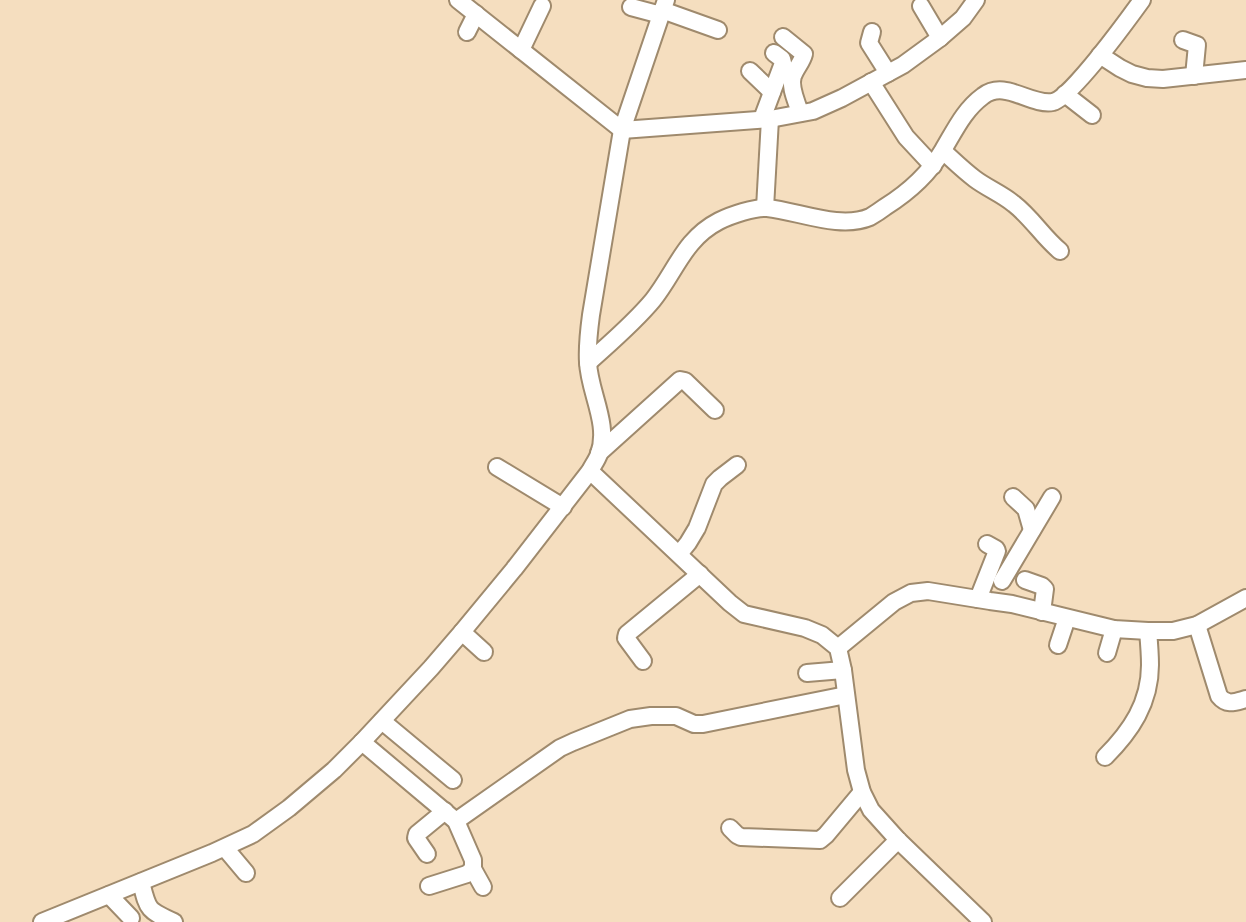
<svg xmlns="http://www.w3.org/2000/svg" width="1246" height="922" font-family="Overpass,sans-serif">
  <rect width="100%" height="100%" fill="#f5debf"/>
  <g fill="none" stroke-linecap="round" stroke-linejoin="round">
    <defs>
      <g id="minor">
        <polyline points="458,0 622,130 770,119 813,111 842,98 903,65 940,38 963,18 976,0"/>
        <polyline points="921,6 940,38"/>
        <polyline points="631,7 661,15"/>
        <polyline points="662,10 718,30"/>
        <polyline points="467,32 476,14"/>
        <polyline points="872,32 869,43 888,73"/>
        <path d="M783,37L804,54C802,62 796,68 793,76C789,87 797,102 800,113"/>
        <polyline points="1183,40 1197,45 1194,76"/>
        <polyline points="521,50 542,6"/>
        <polyline points="1100,55 1120,68 1132,74 1147,78 1163,79 1246,70"/>
        <polyline points="750,71 772,92"/>
        <polyline points="871,82 906,137 933,166"/>
        <polyline points="1065,94 1092,115"/>
        <polyline points="762,119 783,63 782,59 774,53"/>
        <path d="M943,151C953,160 963,170 975,179C987,188 1002,194 1014,204C1032,218 1043,237 1060,251"/>
        <polyline points="765,208 770,119"/>
        <path d="M588,363C610,343 634,323 653,300C676,271 684,239 719,221C731,215 755,207 767,208C798,211 840,230 870,217C875,214 881,210 885,207C909,192 929,174 943,150C955,130 964,110 983,96C1005,79 1030,106 1053,102C1071,98 1129,18 1142,0"/>
        <polyline points="599,453 680,380 685,381 715,410"/>
        <polyline points="497,467 563,507"/>
        <polyline points="590,471 730,603 744,614 805,628 822,635 838,648 843,670 856,770 862,792 871,810 898,840 983,922"/>
        <polyline points="1013,497 1026,509 1032,530"/>
        <polyline points="679,554 688,543 697,528 714,484 720,478 737,465"/>
        <polyline points="1025,580 1042,586 1045,589 1042,612"/>
        <polyline points="1002,581 1052,497"/>
        <polyline points="978,599 997,551 996,549 987,544"/>
        <path d="M1197,625L1219,696C1227,706 1235,702 1246,699"/>
        <polyline points="462,632 484,652"/>
        <polyline points="1058,645 1067,618"/>
        <polyline points="838,648 894,602 911,593 928,591 990,601 1012,604 1114,629 1148,631 1173,631 1197,625 1246,598"/>
        <polyline points="1107,653 1114,629"/>
        <polyline points="643,661 626,638 627,634 700,574"/>
        <polyline points="807,673 843,670"/>
        <polyline points="382,721 453,780"/>
        <polyline points="362,742 456,821 473,860 473,869 467,874 429,886"/>
        <path d="M1105,757C1131,731 1150,703 1150,665C1150,654 1149,642 1148,631"/>
        <polyline points="456,821 560,748 573,742 630,719 651,716 676,716 694,724 703,724 846,695"/>
        <polyline points="730,828 737,835 741,837 820,840 826,835 862,792"/>
        <polyline points="225,848 246,873"/>
        <polyline points="427,854 416,838 417,834 445,811"/>
        <polyline points="473,869 483,887"/>
        <path d="M141,882C148,910 147,910 174,922"/>
        <polyline points="109,895 131,918"/>
        <polyline points="840,898 898,840"/>
        <path d="M42,922L212,853L253,834L289,808L334,770L362,742L431,668L462,632L514,569L590,471C593,465 597,460 599,454C610,424 589,392 588,362C587,346 589,330 591,315L622,130L666,0"/>
      </g>
    </defs>
    <use href="#minor" stroke="#9f8a6d" stroke-width="20"/>
    <use href="#minor" stroke="#fff" stroke-width="16"/>
  </g>
</svg>
